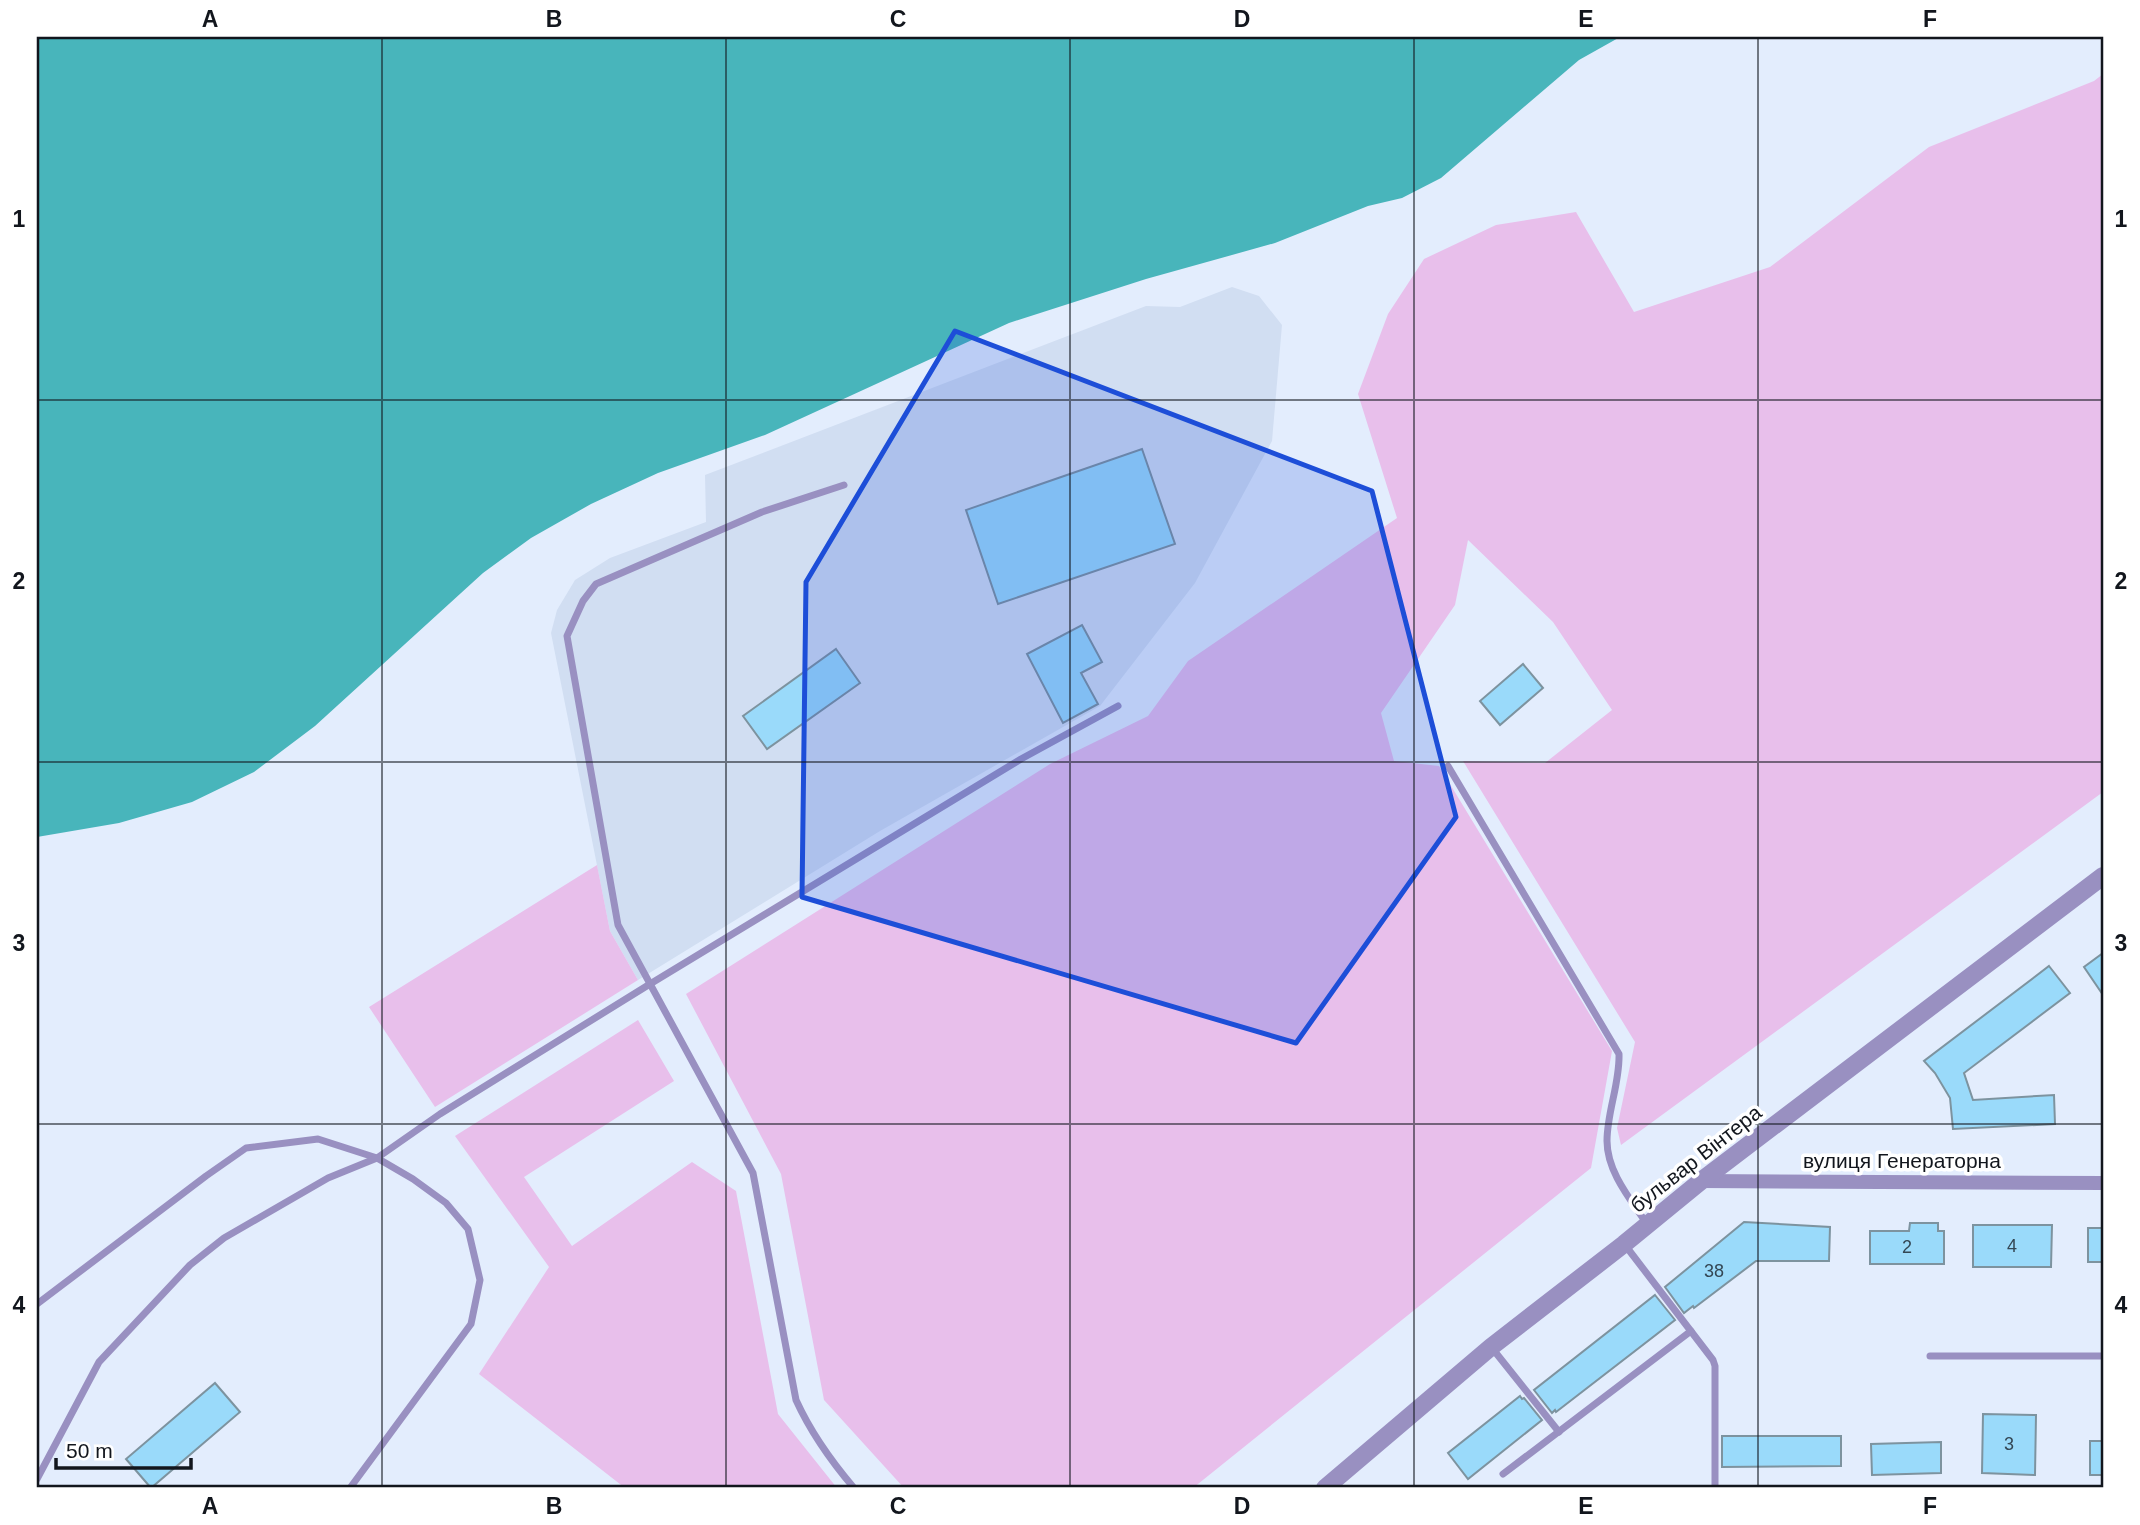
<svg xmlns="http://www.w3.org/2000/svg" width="2140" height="1525" font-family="Arial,sans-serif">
  <rect width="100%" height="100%" fill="#e3edfd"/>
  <polygon fill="#d1def2" points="1232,287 1259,296 1282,325 1272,441 1195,583 1100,706 880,831 638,980 610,931 551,633 557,610 575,580 610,558 706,522 705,475 1146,306 1180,307"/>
  <g fill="#e8bfeb">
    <polygon points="2103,74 2103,792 1621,1145 1617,1128 1635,1042 1463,761 1545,763 1612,710 1553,622 1468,540 1455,605 1381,713 1394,761 1439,766 1612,1051 1591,1168 1193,1488 904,1488 824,1400 781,1174 686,994 1050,764 1148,716 1188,661 1397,518 1358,394 1388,314 1424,259 1496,225 1576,212 1634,312 1770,267 1929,147 2094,81"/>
    <polygon points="597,865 610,931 638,980 435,1107 369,1007"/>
    <polygon points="638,1020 674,1081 524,1177 572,1246 692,1162 736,1191 778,1414 837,1488 625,1488 479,1374 549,1267 455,1136"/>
  </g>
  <polygon fill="#48b5bb" points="37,37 1620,37 1579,60 1441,178 1402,198 1368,206 1275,243 1146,279 1009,323 765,435 658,473 591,504 531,538 483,573 315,726 254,772 192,802 119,823 37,837"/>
  <g fill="#9adafa" stroke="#7d939f" stroke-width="2">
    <polygon points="1142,449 1175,544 998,604 966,510"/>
    <polygon points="1082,625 1102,662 1081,673 1098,704 1063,723 1027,654"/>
    <polygon points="836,649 860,683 767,749 743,716"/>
    <polygon points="1523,664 1543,688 1500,725 1480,701"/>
    <polygon points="2103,953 2103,995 2084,967"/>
    <polygon points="2049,966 2070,993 1964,1073 1973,1100 2054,1095 2055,1124 1953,1129 1950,1098 1935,1073 1924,1061"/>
    <polygon points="1744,1222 1830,1227 1829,1261 1756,1261 1694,1308 1693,1306 1684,1313 1665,1287"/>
    <polygon points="1910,1223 1938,1223 1938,1231 1944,1231 1944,1264 1870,1264 1870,1231 1909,1231"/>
    <polygon points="1973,1225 2052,1225 2051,1267 1973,1267"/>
    <rect x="2088" y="1228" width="15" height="34"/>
    <polygon points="1655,1295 1675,1320 1556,1412 1555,1410 1552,1413 1534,1390"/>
    <polygon points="215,1383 240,1412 151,1488 126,1459"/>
    <polygon points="1520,1396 1522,1399 1524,1398 1542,1420 1468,1479 1448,1453"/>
    <polygon points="1983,1414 2036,1415 2035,1475 1982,1473"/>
    <polygon points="1722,1436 1841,1436 1841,1466 1722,1467"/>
    <rect x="2090" y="1441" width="13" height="34"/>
    <polygon points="1941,1442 1941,1473 1872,1475 1871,1444"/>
  </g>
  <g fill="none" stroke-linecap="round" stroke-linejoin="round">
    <g stroke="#9990c1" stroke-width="7">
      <path d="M844,485L762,512L596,584L583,601L567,636L618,925L753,1173L796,1400C811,1433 831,1461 854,1488"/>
      <path d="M1448,766L1619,1054C1620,1083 1607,1112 1607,1141C1607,1172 1631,1200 1647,1224"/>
      <polyline points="1625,1245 1713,1360 1715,1366 1715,1488"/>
      <polyline points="37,1304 206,1176 246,1148 318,1139 377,1158 413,1179 446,1203 468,1229 480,1280 471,1324 350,1488"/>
      <polyline points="1492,1348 1559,1432"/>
      <polyline points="1930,1356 2103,1356"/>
      <polyline points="1503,1474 1691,1331"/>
      <polyline points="37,1479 99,1362 190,1265 224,1238 328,1178 377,1158 440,1114 650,984 1021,759 1118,706"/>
    </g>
    <polyline stroke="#9990c1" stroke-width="14" points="1701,1181 2103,1183"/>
    <polyline stroke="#9990c1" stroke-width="18" points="1325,1488 1491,1347 1624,1244 1701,1181 2103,876"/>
  </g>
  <path fill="#1d4ed8" fill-opacity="0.2" stroke="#1d4ed8" stroke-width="5" stroke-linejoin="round" d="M955,331L1372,491L1456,817L1296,1043L802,897L806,582Z"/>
  <path fill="none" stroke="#12161d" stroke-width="2" stroke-opacity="0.55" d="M382,37V1488M726,37V1488M1070,37V1488M1414,37V1488M1758,37V1488M37,400H2103M37,762H2103M37,1124H2103"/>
  <g text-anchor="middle" stroke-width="7" stroke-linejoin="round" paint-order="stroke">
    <g font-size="18" fill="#344754">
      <text x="2012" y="1252">4</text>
      <text x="1907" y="1253">2</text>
      <text x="1714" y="1277">38</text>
      <text x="2009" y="1450">3</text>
    </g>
    <g font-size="21" fill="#12161d" stroke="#fff">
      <text transform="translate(1696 1159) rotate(-38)" y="7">бульвар Вінтера</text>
      <text x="1902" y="1168">вулиця Генераторна</text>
    </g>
  </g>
  <rect width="2140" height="1525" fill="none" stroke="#ffffff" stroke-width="77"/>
  <path d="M56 1458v10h135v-10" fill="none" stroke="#12161d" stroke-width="3.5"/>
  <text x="66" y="1458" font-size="21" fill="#12161d" stroke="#ffffff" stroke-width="5" paint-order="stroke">50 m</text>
  <rect x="38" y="38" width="2064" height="1448" fill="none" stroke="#12161d" stroke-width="2.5"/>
  <g font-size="23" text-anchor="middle" font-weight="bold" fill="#12161d">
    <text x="210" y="27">A</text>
    <text x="554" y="27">B</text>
    <text x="898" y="27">C</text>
    <text x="1242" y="27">D</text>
    <text x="1586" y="27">E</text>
    <text x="1930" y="27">F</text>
    <text x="19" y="227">1</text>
    <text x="2121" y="227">1</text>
    <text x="19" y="589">2</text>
    <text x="2121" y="589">2</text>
    <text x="19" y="951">3</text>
    <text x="2121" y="951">3</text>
    <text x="19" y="1313">4</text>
    <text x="2121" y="1313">4</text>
    <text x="210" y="1514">A</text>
    <text x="554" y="1514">B</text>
    <text x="898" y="1514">C</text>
    <text x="1242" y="1514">D</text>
    <text x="1586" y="1514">E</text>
    <text x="1930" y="1514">F</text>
  </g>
</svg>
